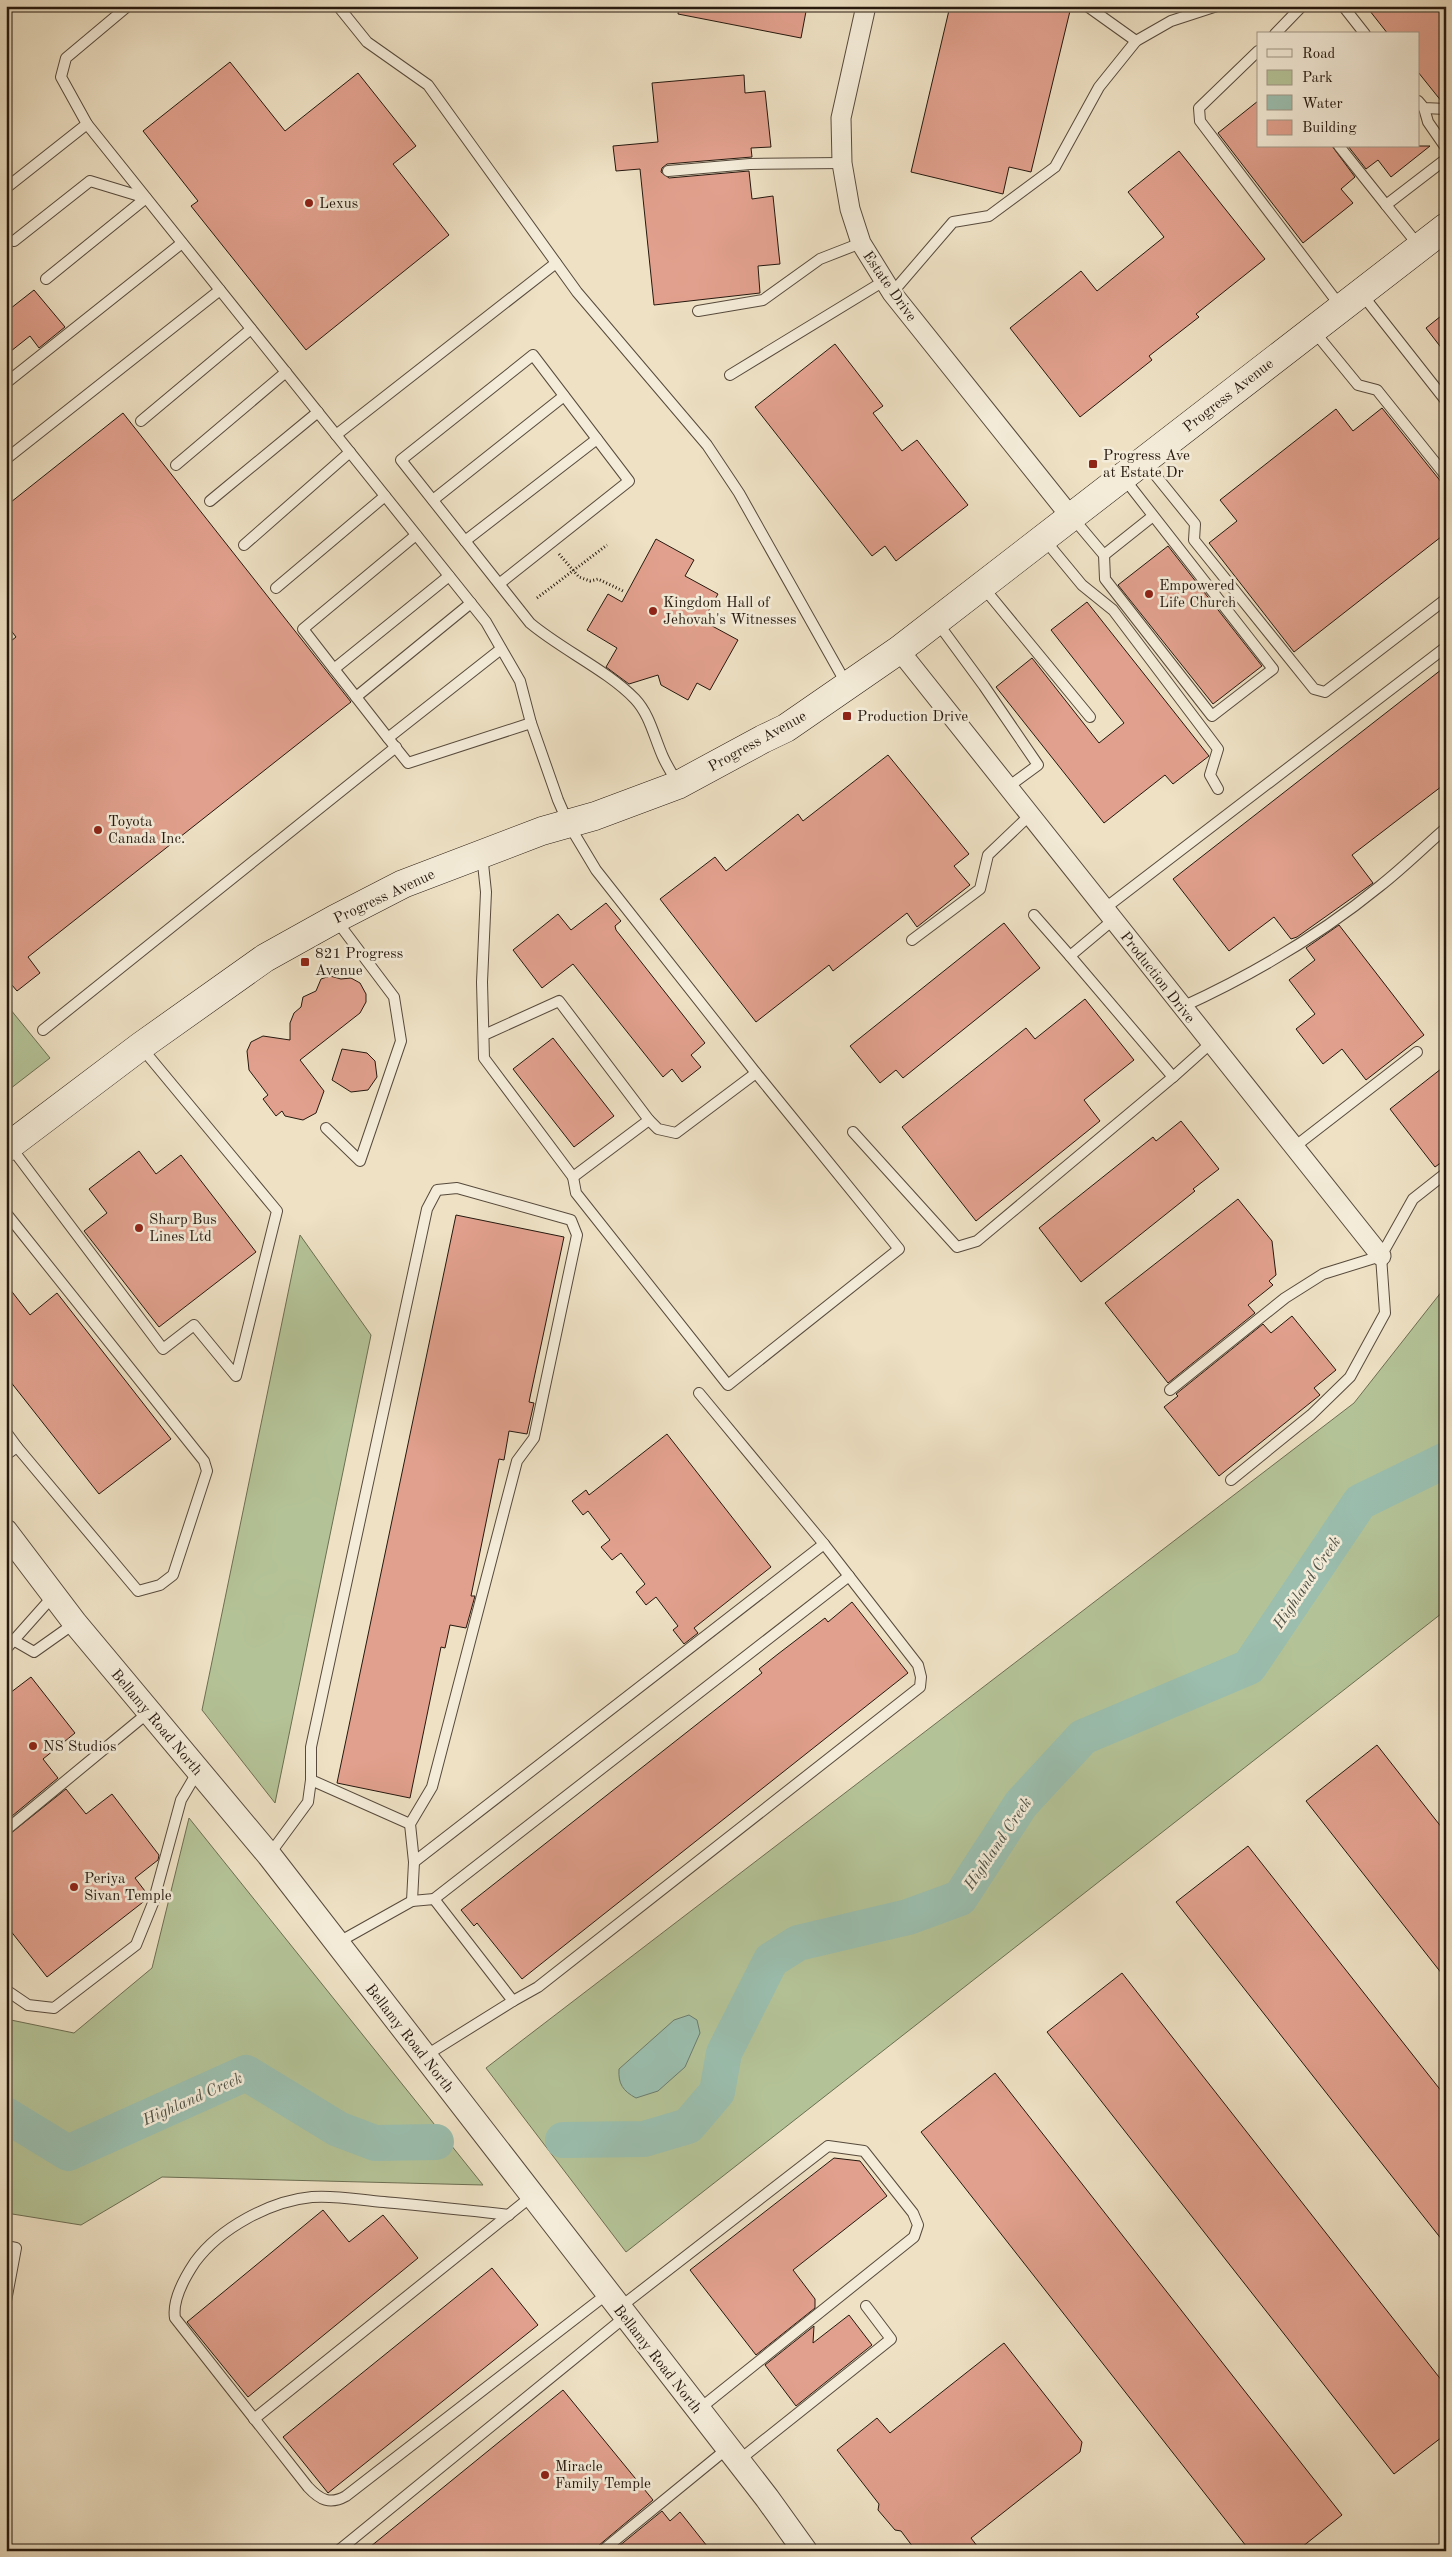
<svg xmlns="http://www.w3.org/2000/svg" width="1452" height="2557" font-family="'Old Standard TT',serif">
  <rect width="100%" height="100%" fill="#eee1c4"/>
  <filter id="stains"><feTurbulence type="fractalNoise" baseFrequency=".004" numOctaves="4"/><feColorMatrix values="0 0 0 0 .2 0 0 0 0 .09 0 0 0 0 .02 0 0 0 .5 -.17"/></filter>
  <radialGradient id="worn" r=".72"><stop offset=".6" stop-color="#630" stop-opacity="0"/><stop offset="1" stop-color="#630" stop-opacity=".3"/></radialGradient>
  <g fill="#b4c397" stroke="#6c6e52">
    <polygon points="6,1004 50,1058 6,1092"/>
    <polygon points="300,1235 371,1335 275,1803 202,1710"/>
    <polygon points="1446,1286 1446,1610 626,2252 486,2068 1354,1403"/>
    <polygon points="189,1818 483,2185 162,2177 81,2225 6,2213 6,2019 74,2033 152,1968"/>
  </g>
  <path fill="#9bbeae" stroke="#6c7c6e" d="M689,2015L697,2020L700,2033L685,2067L658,2091L636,2098C623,2091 618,2084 619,2069L674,2020Z"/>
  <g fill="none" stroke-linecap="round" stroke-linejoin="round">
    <g stroke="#9bbeae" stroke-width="36">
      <polyline points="6,2115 68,2153 246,2073 338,2129 375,2143 436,2142"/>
      <polyline points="563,2140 644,2139 688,2126 717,2092 724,2053 771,1960 798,1943 908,1917 960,1898 1021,1804 1083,1737 1249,1667 1360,1502 1446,1460"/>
    </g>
  </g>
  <g fill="#e1a08d" stroke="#25180e">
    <polygon points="679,6 753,6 775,11 775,6 807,6 801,38 678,14"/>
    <polygon points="950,6 1051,6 1070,11 1031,172 1009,167 1003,194 911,172"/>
    <polygon points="1366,6 1446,6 1446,102 1442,102 1418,72 1418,34 1388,34"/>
    <polygon points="230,62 285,131 358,73 416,146 393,164 449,235 306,350 191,206 198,201 143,131"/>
    <polygon points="744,75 745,93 765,91 771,147 751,148 752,157 667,164 662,168 661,172 669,178 749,171 752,199 773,196 780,264 758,266 760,293 654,305 640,169 616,171 613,146 658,142 652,83"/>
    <polygon points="1258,101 1258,146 1332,146 1355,177 1341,189 1353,203 1303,243 1218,133"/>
    <polygon points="1348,146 1430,146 1391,177 1378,160 1366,169"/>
    <polygon points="1179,151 1265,259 1196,314 1199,317 1149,356 1152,360 1080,417 1010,328 1081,271 1097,291 1164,237 1128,192"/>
    <polygon points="34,290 65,327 39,348 30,336 6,355 6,312"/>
    <polygon points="1446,312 1446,354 1426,328"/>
    <polygon points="835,344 883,406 873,413 902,451 917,440 968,505 896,561 885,546 872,556 755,407"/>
    <polygon points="1382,408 1446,488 1446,533 1294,652 1209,543 1237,521 1220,500 1336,409 1353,431"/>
    <polygon points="123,413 351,702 28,957 40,973 17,991 6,978 6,645 16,637 6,624 6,506"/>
    <polygon points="656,539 694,560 685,576 718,594 703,621 738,640 710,690 697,683 688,700 661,685 658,675 629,684 606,667 617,648 587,630 608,594 622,602"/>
    <polygon points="1168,546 1262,666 1213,704 1118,585"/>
    <polygon points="1087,602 1209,756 1173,784 1165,775 1104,823 996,687 1032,658 1099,743 1124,723 1051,630"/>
    <polygon points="1446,666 1446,783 1352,855 1373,883 1297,937 1291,939 1274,917 1229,951 1173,879"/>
    <polygon points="888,755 969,854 954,866 970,885 917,927 907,913 833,971 829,965 756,1022 660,899 715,857 726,871 798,814 803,821"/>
    <polygon points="606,903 621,921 615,926 616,930 705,1043 691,1055 701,1067 682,1082 672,1069 663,1077 573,964 542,988 513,950 558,914 571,930"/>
    <polygon points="1004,923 1040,968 903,1078 896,1070 880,1083 850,1046"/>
    <polygon points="1339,925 1424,1035 1366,1080 1342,1049 1323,1064 1296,1029 1315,1014 1289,980 1315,960 1306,948"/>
    <polygon points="330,976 341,979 351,978 360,983 366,994 366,1002 360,1013 300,1060 324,1091 316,1113 303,1120 285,1116 282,1111 276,1116 263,1099 268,1095 249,1070 247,1051 251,1042 263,1036 290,1040 290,1023 294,1013 301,1007 303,997 316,991 321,979"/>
    <polygon points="1085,999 1134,1060 1084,1100 1100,1121 976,1221 902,1127 1026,1028 1035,1039"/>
    <polygon points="553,1038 614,1116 574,1147 513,1069"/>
    <polygon points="342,1049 367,1053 375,1061 377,1077 368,1090 351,1092 332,1080"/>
    <polygon points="1446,1065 1446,1159 1435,1167 1390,1109"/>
    <polygon points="1181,1121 1219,1169 1193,1189 1195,1191 1081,1282 1039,1228 1153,1137 1156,1141"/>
    <polygon points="139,1151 156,1174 181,1155 256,1252 159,1327 84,1231 107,1213 89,1189"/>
    <polygon points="1238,1199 1272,1241 1276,1275 1269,1281 1273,1285 1248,1305 1255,1313 1168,1383 1105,1303"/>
    <polygon points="456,1215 564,1237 529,1402 534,1403 527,1434 509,1431 504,1460 499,1459 471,1596 475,1596 466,1628 450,1625 445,1648 441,1647 410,1798 337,1783"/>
    <polygon points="6,1284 30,1315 57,1293 171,1439 99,1494 6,1376"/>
    <polygon points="1292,1316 1336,1370 1314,1388 1320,1395 1219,1476 1164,1407 1178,1396 1176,1394 1263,1324 1271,1333"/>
    <polygon points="667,1434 771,1567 694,1628 698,1633 684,1644 673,1630 678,1626 656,1597 646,1605 636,1592 645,1584 621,1553 612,1560 601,1547 610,1540 588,1511 583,1515 572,1501 586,1490 589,1495"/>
    <polygon points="852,1602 908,1673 522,1979 477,1923 474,1926 461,1910 762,1673 759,1669 778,1654 825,1618 828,1622"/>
    <polygon points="31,1677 75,1733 43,1759 58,1778 6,1821 6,1696"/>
    <polygon points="1377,1745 1446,1833 1446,1979 1306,1801"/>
    <polygon points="66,1789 86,1814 112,1794 159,1855 158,1860 135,1878 148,1895 147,1899 47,1977 6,1925 6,1837"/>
    <polygon points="1248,1846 1446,2097 1446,2245 1176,1902"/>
    <polygon points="1122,1973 1446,2386 1446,2434 1394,2474 1047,2032"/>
    <polygon points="995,2073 1342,2515 1297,2551 1250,2551 921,2132"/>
    <polygon points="834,2158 860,2161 887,2196 793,2270 815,2299 815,2308 756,2355 690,2270"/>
    <polygon points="323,2210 349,2242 383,2215 418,2258 248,2397 187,2322"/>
    <polygon points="492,2268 538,2325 328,2493 283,2437"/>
    <polygon points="849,2315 872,2345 796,2406 765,2365 814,2326 813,2343"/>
    <polygon points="1004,2343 1082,2442 1080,2452 971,2538 981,2551 916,2551 901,2531 895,2530 878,2510 879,2504 837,2450 877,2418 890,2433"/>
    <polygon points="563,2390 653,2500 598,2546 595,2551 365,2551"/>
    <polygon points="662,2511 670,2521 680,2512 711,2551 613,2551"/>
  </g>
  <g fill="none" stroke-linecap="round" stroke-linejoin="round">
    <defs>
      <g id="service">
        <polyline points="338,6 367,42 428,85 577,292 707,445 739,493 847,685"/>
        <polyline points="1087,6 1136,41"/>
        <polyline points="1343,6 1365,34"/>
        <polyline points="1275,34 1302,6"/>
        <polyline points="1258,51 1199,108 1200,121 1341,307"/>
        <polyline points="1418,101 1424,108 1446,109"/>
        <polyline points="1424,108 1428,122 1446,148"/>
        <polyline points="87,124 61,77 66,58 128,6"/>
        <polyline points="1339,146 1386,205"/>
        <polyline points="668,171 750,164 842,163"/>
        <polyline points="6,188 87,124 486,622 520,681 531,723 558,800 569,825 596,870 756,1073 899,1249 728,1385 576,1193 573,1177"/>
        <polyline points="14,241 90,181 146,198 46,279"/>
        <polyline points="1419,246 1386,205 1442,162 1446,163"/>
        <polyline points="892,293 953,222 989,216 1055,167 1099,87 1136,41 1171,21 1217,6"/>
        <polyline points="1361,293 1446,401"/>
        <polyline points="698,311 763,300 820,259 861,243"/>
        <polyline points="1313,330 1358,385 1377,390 1446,476"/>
        <polyline points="730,375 884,281"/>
        <polyline points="6,383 182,243"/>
        <polyline points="141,421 251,329"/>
        <polyline points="336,435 556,263"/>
        <polyline points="6,459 220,290"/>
        <polyline points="1144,461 1195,524 1194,540 1314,689 1325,692 1446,599"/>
        <polyline points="176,465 286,372"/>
        <polyline points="433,500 564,396"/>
        <polyline points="210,501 318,412"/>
        <polyline points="1072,517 1104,555 1105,579 1212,716 1273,669 1123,477"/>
        <polyline points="1044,539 1082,585 1113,610 1218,749 1210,775 1218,789"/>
        <polyline points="465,541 597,439"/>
        <polyline points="244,545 350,452"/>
        <polyline points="1104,555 1153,516"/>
        <path d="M499,584L629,481L533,355L401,460L530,623C562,650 607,670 635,699C650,715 654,737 663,757C667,766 673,775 678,784"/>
        <polyline points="983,587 1090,717"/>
        <polyline points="276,588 385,496"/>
        <polyline points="937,622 984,686 1038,765 1008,787"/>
        <polyline points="501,649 388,738 408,763 531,723"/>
        <polyline points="334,669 303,629 416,535"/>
        <polyline points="356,697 334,669 449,576"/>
        <polyline points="388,738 356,697 471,603"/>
        <polyline points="482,854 486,892 482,982 484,1058 573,1177 649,1120 559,1001 484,1035"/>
        <polyline points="1104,909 1446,647"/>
        <polyline points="1034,915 1070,956"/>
        <polyline points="912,940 980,889 988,855 1030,815"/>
        <path d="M1182,1007C1252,975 1320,935 1380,886C1403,868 1424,847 1446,828"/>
        <polyline points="43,1030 396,747"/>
        <polyline points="1173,1077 1211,1043"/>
        <polyline points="649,1120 658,1129 676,1133 756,1073"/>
        <polyline points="326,1128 360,1161 401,1041 394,997 336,920"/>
        <polyline points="853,1132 957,1247 977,1241 1173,1077 1070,956 1113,920"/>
        <polyline points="10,1146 163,1349 194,1325 236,1376 277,1211 141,1047"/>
        <polyline points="1293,1148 1417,1052"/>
        <polyline points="6,1213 204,1461 207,1471 173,1575 160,1585 138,1591 17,1447"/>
        <polyline points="1170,1390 1285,1298 1323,1274 1381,1256"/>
        <polyline points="6,1432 17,1447 6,1455"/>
        <polyline points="1231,1480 1311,1415 1350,1377 1385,1313 1381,1256 1413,1199 1446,1173"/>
        <polyline points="15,1641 34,1652 75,1623"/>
        <polyline points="6,1649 54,1595"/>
        <polyline points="311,1780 410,1824"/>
        <polyline points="6,1830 149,1712"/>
        <polyline points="269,1855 308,1802 311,1780 311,1747 427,1209 437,1190 457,1188 571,1220 577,1235 534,1438 517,1461 432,1787 410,1824 414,1862 412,1901"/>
        <polyline points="414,1862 824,1544"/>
        <polyline points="434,1899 849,1576"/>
        <polyline points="337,1943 412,1901 434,1899 513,2001 425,2056"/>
        <polyline points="6,1990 28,2005 54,2008 136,1945 153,1903 181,1800 198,1771"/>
        <polyline points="513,2001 538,1987 920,1687 921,1677 918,1665 824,1544 699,1393"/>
        <path d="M509,2215C467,2210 425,2206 384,2202C360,2200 335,2195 312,2197C270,2201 220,2228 195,2262C185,2277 172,2300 175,2318L308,2487C320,2500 330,2505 346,2496L607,2294"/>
        <polyline points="6,2246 16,2248 6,2301"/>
        <polyline points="619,2308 828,2146 864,2151 913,2213 918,2225 914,2237 698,2410"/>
        <polyline points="254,2419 532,2196"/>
        <polyline points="738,2461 891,2339 866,2306"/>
        <polyline points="338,2551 625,2317"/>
        <polyline points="602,2551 728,2448"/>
      </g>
      <g id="minor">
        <polyline points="866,6 841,118 842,163 850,209 861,243 892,293 1071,517"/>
        <polyline points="899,650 1381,1256"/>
      </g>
      <polyline id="tertiary" points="6,1532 75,1623 269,1855 767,2498 805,2551"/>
      <polyline id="secondary" points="6,1148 141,1046 265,958 335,919 403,884 542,831 595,816 678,785 763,739 786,728 899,650 1446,227"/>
    </defs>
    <use href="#service" stroke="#574a3c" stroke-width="12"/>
    <use href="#minor" stroke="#574a3c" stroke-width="21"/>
    <use href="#tertiary" stroke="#574a3c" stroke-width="26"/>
    <use href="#secondary" stroke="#25180e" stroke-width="29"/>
    <g stroke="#25180e" stroke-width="3" stroke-dasharray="1 2.5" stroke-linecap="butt">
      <polyline points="559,554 579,577 590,581 598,579 623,591"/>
      <polyline points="537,598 607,545"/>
    </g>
    <use href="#service" stroke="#f4ecd9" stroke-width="10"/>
    <use href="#minor" stroke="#f4ecd9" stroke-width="19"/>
    <use href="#tertiary" stroke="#f4ecd9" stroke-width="24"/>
    <use href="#secondary" stroke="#f4ecd9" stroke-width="28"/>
  </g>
  <g fill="#8f2418" stroke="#f4ecd9" stroke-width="2">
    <circle cx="309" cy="203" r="5"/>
    <rect x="1088" y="459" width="10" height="10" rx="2.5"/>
    <circle cx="1149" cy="594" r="5"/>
    <circle cx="653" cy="611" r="5"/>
    <rect x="842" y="711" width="10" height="10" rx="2.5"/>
    <circle cx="98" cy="830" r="5"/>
    <rect x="300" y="957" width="10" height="10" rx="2.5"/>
    <circle cx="139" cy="1228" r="5"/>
    <circle cx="33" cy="1746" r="5"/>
    <circle cx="74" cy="1887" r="5"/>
    <circle cx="545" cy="2475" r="5"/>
  </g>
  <g text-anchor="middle" stroke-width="5" stroke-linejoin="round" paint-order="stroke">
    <g font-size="15" fill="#25180e" stroke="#f4ecd9" text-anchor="start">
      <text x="319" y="208">Lexus</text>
      <text x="1103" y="460">Progress Ave<tspan x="1103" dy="17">at Estate Dr</tspan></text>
      <text x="1159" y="590">Empowered<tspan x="1159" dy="17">Life Church</tspan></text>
      <text x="663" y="607">Kingdom Hall of<tspan x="663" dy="17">Jehovah's Witnesses</tspan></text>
      <text x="857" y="721">Production Drive</text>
      <text x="108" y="826">Toyota<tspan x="108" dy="17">Canada Inc.</tspan></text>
      <text x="315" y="958">821 Progress<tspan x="315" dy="17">Avenue</tspan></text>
      <text x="149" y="1224">Sharp Bus<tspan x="149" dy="17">Lines Ltd</tspan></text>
      <text x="43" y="1751">NS Studios</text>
      <text x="84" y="1883">Periya<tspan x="84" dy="17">Sivan Temple</tspan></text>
      <text x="555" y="2471">Miracle<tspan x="555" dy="17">Family Temple</tspan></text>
    </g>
    <g font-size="15" fill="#25180e" stroke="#f4ecd9">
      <text transform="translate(890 286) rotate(55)" y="5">Estate Drive</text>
      <text transform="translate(1228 395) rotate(-38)" y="5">Progress Avenue</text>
      <text transform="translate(757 741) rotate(-29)" y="5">Progress Avenue</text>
      <text transform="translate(384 896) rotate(-25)" y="5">Progress Avenue</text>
      <text transform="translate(1158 977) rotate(52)" y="5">Production Drive</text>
      <text transform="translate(157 1722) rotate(50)" y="5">Bellamy Road North</text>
      <text transform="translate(410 2038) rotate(52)" y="5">Bellamy Road North</text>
      <text transform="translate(658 2359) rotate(52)" y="5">Bellamy Road North</text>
    </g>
    <g font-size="16" font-style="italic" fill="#4e5246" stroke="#f4ecd9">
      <text transform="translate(1306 1582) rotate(-56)" y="6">Highland Creek</text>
      <text transform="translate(997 1843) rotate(-56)" y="6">Highland Creek</text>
      <text transform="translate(192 2098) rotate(-24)" y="6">Highland Creek</text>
    </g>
  </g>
  <rect width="1452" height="2557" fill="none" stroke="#eee1c4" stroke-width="25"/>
  <rect x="8" y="8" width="1437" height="2542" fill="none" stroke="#25180e" stroke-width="2.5"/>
  <rect x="12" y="12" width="1427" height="2532" fill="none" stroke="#25180e"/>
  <rect x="1257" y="32" width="162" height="115" fill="#f4ecd9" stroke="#a19788"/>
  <rect x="1267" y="49" width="25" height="8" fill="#f4ecd9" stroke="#a19788"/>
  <text x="1302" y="58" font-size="15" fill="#25180e">Road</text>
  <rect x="1267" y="70" width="25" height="15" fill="#b4c397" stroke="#a19788"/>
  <text x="1302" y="82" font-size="15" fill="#25180e">Park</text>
  <rect x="1267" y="95" width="25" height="15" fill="#9bbeae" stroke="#a19788"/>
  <text x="1302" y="108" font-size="15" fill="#25180e">Water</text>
  <rect x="1267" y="120" width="25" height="15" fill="#e1a08d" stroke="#a19788"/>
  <text x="1302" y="132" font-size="15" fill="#25180e">Building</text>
  <rect width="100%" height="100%" filter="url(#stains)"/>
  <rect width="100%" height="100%" fill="url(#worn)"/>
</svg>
